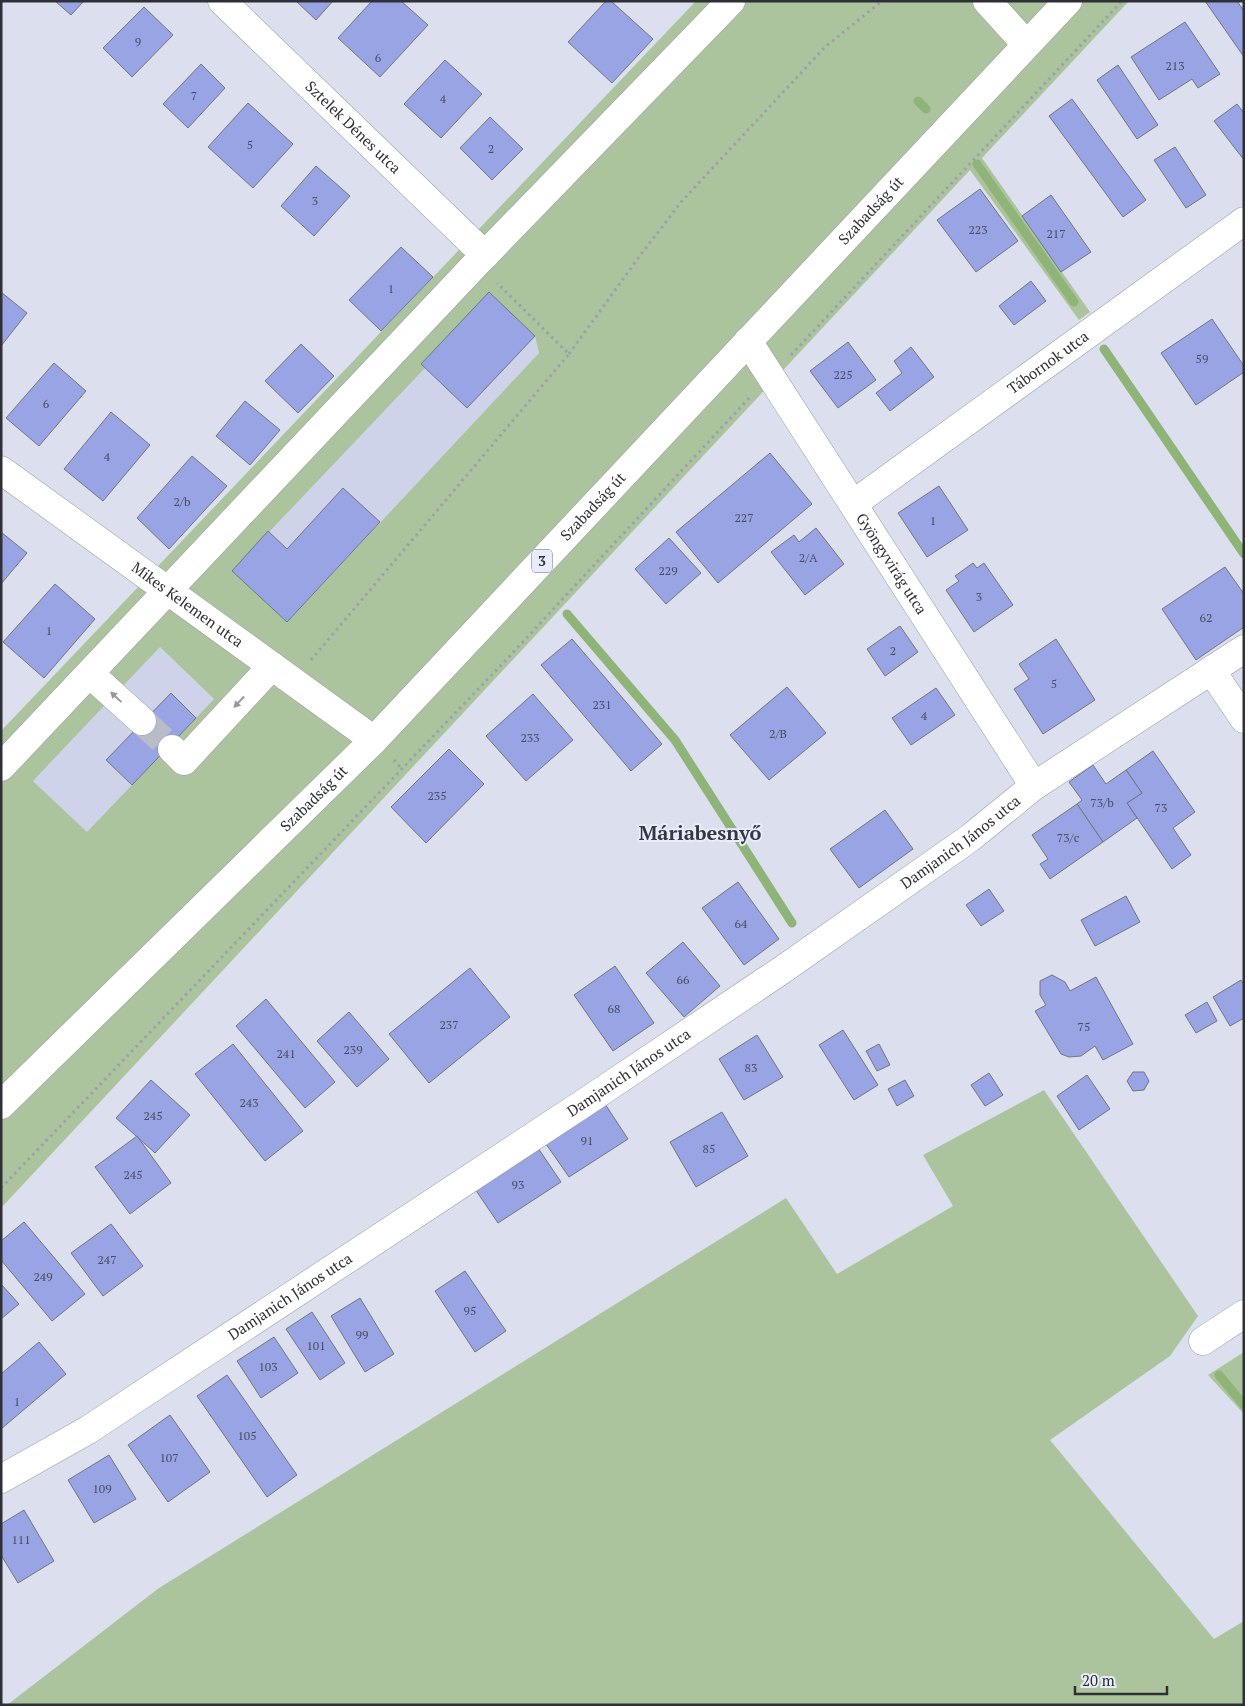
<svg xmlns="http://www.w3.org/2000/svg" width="1245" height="1706" font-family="'PT Serif',serif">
  <rect width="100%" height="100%" fill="#dcdfed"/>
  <g fill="#cfd3e9">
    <polygon points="489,292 535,336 539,353 287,622 232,571 424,368 421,364"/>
    <polygon points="160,647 214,699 87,833 33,781"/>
  </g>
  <g fill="#acc49e" fill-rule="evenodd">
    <path d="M696,1H1129L982,158L1090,312L1079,320L970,170L1,1208V731ZM489,293L535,336L539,353L287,622L232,571L425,368L421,364ZM160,647L214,699L87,832L33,781Z"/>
    <polygon points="1044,1090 1198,1316 1170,1356 1050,1440 1214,1639 1244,1621 1244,1705 7,1705 159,1588 786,1198 837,1274 953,1206 923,1155"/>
    <polygon points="1244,1352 1244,1414 1208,1375"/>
  </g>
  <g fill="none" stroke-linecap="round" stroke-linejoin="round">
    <g stroke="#8eb477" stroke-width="9">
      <polyline points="918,101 926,109"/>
      <polyline points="977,164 1074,302"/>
      <polyline points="1104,349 1244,554"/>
      <polyline points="567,614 675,740 792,923"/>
      <polyline points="1219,1375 1244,1405"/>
    </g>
  </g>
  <g fill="#98a4e3" stroke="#727582">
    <polygon points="55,1 84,1 71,15"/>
    <polygon points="296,1 333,1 316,20"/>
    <polygon points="372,1 401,1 428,25 380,77 338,38"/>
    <polygon points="606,1 611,1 653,39 612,83 568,42"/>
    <polygon points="1205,1 1237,1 1244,11 1244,57"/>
    <polygon points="144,7 173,35 132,77 103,48"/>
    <polygon points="1185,22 1220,74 1198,88 1192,79 1159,100 1131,57"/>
    <polygon points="445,60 482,94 441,138 404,104"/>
    <polygon points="201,64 225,88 188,128 163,104"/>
    <polygon points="1118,65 1158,125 1137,139 1097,80"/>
    <polygon points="1072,99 1146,200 1123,217 1049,116"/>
    <polygon points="248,103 293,144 253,188 208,147"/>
    <polygon points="1237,104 1244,113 1244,160 1214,121"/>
    <polygon points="490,117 523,149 492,180 460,148"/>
    <polygon points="1175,147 1206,195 1186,208 1154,160"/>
    <polygon points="316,166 350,196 314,236 281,206"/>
    <polygon points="980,189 1018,241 976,272 937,220"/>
    <polygon points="1051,195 1091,252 1061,272 1022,216"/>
    <polygon points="401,247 433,277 381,331 349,300"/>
    <polygon points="1031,281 1046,301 1014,325 999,306"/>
    <polygon points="1,292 27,313 1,346"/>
    <polygon points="489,292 535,336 467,408 421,364"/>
    <polygon points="1212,319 1244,366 1244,372 1196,405 1161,353"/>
    <polygon points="848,342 876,380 838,408 810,371"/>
    <polygon points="301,344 334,376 298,413 265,381"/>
    <polygon points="911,347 934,377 890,411 876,393 902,373 894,361"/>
    <polygon points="54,363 86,391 39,446 6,418"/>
    <polygon points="245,401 280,430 250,465 216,436"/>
    <polygon points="111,412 150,445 103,501 64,469"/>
    <polygon points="770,453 812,504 718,583 676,532"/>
    <polygon points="192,456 227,486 169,549 137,518"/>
    <polygon points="939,486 968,530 927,557 898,513"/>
    <polygon points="343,488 380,522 287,622 232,571 268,531 287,549"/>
    <polygon points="816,528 844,564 805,595 771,552 794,535 799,542"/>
    <polygon points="1,532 27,553 1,584"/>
    <polygon points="669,538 701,573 666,604 635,569"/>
    <polygon points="973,563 977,568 984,563 1013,605 974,632 946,590 959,581 955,576"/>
    <polygon points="1225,567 1244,594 1244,627 1196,660 1162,609"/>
    <polygon points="55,584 95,619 44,678 3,642"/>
    <polygon points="900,626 918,652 885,676 867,649"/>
    <polygon points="572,639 662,744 631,771 541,665"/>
    <polygon points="1056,639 1095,700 1043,734 1014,689 1029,679 1019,664"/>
    <polygon points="787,687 826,733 769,780 730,735"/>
    <polygon points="936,688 955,715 911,745 892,718"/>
    <polygon points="171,693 196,718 132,785 106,760"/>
    <polygon points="533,694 573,740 526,781 486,736"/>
    <polygon points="449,749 484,784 426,843 391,807"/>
    <polygon points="1153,751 1195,812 1173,828 1191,855 1172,869 1127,803 1142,793 1126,770"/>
    <polygon points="1093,765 1106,784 1126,770 1142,793 1127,803 1137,818 1103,842 1077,804 1082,800 1069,782"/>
    <polygon points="1077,804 1103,842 1050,879 1040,864 1048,859 1032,835"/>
    <polygon points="885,810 913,849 859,888 830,849"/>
    <polygon points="738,882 779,939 744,965 702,908"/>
    <polygon points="989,889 1004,911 981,926 966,905"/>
    <polygon points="1126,896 1140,922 1095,946 1081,920"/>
    <polygon points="683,942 720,986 684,1017 646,973"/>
    <polygon points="615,966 654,1023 613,1051 574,995"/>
    <polygon points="470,968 510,1017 429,1083 389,1034"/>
    <polygon points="1052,975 1065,982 1070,991 1096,977 1133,1044 1103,1060 1095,1046 1081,1056 1069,1057 1061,1054 1035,1011 1046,1005 1040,995 1040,981"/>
    <polygon points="1241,980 1244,985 1244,1018 1230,1026 1213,997"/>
    <polygon points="266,999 335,1082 305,1108 236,1026"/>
    <polygon points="1207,1002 1217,1021 1196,1033 1185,1015"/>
    <polygon points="349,1012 389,1059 357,1087 317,1041"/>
    <polygon points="843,1030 878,1085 854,1100 819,1045"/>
    <polygon points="757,1035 783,1077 744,1100 719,1059"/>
    <polygon points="233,1044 303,1131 265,1161 195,1074"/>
    <polygon points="879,1044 890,1065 877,1071 866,1051"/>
    <polygon points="1133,1072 1144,1072 1149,1081 1144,1090 1133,1091 1127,1081"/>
    <polygon points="989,1073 1003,1095 985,1106 971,1085"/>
    <polygon points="1087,1075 1110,1109 1079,1130 1057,1096"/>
    <polygon points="151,1080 190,1115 155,1153 116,1118"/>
    <polygon points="905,1080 914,1096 897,1106 888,1089"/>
    <polygon points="605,1104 628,1139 569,1177 546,1144"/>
    <polygon points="722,1112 748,1156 696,1187 670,1142"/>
    <polygon points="137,1136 171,1183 130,1214 95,1167"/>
    <polygon points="538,1148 561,1182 498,1223 475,1189"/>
    <polygon points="24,1222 85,1294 52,1321 1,1260 1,1241"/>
    <polygon points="111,1224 143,1266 103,1296 71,1253"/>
    <polygon points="465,1271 506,1331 475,1352 435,1291"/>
    <polygon points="1,1284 19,1304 1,1319"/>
    <polygon points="360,1298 394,1354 365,1372 331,1316"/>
    <polygon points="312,1312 345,1363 320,1380 286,1329"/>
    <polygon points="274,1337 298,1373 261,1398 237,1361"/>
    <polygon points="39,1342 66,1374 1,1429 1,1374"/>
    <polygon points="227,1375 297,1475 267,1497 197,1396"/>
    <polygon points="170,1415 210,1472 168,1502 128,1445"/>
    <polygon points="109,1455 136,1499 94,1523 68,1480"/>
    <polygon points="24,1510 54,1561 18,1583 1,1555 1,1524"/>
  </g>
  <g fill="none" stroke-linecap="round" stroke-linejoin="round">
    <polyline stroke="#b9bcc8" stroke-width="28" stroke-dasharray="28 14" stroke-linecap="butt" points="142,721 172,749"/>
    <defs>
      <g id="minor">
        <path id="s1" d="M222,1L485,255"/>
        <polyline points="987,1 1026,44"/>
        <path id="s2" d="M748,341L1034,786"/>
        <path id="s3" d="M1,470L374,740"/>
        <path id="s4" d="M853,504L1244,221"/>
        <polyline points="1211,670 1244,719"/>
        <polyline points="90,674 142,721"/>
        <polyline points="172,749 184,761 272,666"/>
        <polyline points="1,767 476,264 731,1"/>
        <polyline points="1203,1341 1244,1314"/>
        <path id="s5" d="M1,1479L88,1430L584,1103L782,970L970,838L1034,786L1244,649"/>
      </g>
      <g id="major">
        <path id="s6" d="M1,1105L374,740L1068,1"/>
      </g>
    </defs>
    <use href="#minor" stroke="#999caa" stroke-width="29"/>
    <use href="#major" stroke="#999caa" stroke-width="29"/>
    <g stroke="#9da0aa" stroke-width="3" stroke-dasharray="2.5 4" stroke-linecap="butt">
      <polyline points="569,354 639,257 682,201 825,47 882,1"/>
      <polyline points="791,355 1122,1"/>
      <polyline points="311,660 569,354 497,283"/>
      <polyline points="394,760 402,769"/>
      <polyline points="1,1188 506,660 750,397"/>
    </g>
    <use href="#minor" stroke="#fff" stroke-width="28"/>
    <use href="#major" stroke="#fff" stroke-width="28"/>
  </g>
  <defs><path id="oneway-solid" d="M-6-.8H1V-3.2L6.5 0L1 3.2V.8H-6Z" transform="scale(1.25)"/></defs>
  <g fill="#97989a">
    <use href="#oneway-solid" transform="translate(116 697) rotate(-137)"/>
    <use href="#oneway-solid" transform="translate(239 702) rotate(133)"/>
  </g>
  <g text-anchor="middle" stroke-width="4" stroke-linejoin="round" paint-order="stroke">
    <g font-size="12" fill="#494d60">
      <text x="138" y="46">9</text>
      <text x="378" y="62">6</text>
      <text x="1175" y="70">213</text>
      <text x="194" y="100">7</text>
      <text x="443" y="103">4</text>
      <text x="250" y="149">5</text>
      <text x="491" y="153">2</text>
      <text x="315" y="205">3</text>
      <text x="978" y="234">223</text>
      <text x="1056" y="238">217</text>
      <text x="391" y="293">1</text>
      <text x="1202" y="363">59</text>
      <text x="843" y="379">225</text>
      <text x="46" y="408">6</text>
      <text x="107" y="461">4</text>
      <text x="182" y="506">2/b</text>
      <text x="744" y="522">227</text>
      <text x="933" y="525">1</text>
      <text x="808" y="562">2/A</text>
      <text x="668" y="575">229</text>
      <text x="979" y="601">3</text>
      <text x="1206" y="622">62</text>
      <text x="49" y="635">1</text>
      <text x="893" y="655">2</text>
      <text x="1054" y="688">5</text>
      <text x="602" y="709">231</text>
      <text x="924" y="720">4</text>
      <text x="778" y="738">2/B</text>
      <text x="530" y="742">233</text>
      <text x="437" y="800">235</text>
      <text x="1102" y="807">73/b</text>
      <text x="1161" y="812">73</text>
      <text x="1068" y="842">73/c</text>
      <text x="741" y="928">64</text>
      <text x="683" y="984">66</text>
      <text x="614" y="1013">68</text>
      <text x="449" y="1029">237</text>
      <text x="1084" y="1031">75</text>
      <text x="353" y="1054">239</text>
      <text x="286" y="1058">241</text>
      <text x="751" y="1072">83</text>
      <text x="249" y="1107">243</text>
      <text x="153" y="1120">245</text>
      <text x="587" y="1145">91</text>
      <text x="709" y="1153">85</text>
      <text x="133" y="1179">245</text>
      <text x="518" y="1189">93</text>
      <text x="107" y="1264">247</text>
      <text x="43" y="1281">249</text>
      <text x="470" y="1315">95</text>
      <text x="362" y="1339">99</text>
      <text x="316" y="1350">101</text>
      <text x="268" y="1371">103</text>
      <text x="17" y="1406">1</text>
      <text x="247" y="1440">105</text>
      <text x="169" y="1462">107</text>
      <text x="102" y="1493">109</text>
      <text x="21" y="1544">111</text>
    </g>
    <rect fill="#e9ecfa" stroke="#676870" stroke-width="1" x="532" y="549.5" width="20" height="23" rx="4"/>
    <g font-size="14" font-weight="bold" fill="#2f3035">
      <text x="542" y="566">3</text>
    </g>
    <g font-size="15" fill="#2f3035" stroke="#e9ecfa">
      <text dy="5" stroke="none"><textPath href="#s1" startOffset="182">Sztelek Dénes utca</textPath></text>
      <text dy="5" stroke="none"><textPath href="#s6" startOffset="1248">Szabadság út</textPath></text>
      <text dy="5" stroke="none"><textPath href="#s4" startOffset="241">Tábornok utca</textPath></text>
      <text dy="5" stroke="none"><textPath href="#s6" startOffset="842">Szabadság út</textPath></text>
      <text dy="5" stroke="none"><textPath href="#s2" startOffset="265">Gyöngyvirág utca</textPath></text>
      <text dy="5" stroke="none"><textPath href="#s3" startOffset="230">Mikes Kelemen utca</textPath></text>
      <text dy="5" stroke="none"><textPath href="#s6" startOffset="438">Szabadság út</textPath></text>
      <text dy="5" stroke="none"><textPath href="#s5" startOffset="1152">Damjanich János utca</textPath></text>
      <text dy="5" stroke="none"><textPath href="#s5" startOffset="748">Damjanich János utca</textPath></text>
      <text dy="5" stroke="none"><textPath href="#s5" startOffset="342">Damjanich János utca</textPath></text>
    </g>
    <g font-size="20" font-weight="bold" fill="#353843" stroke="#e9ecfa">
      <text x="700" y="840">Máriabesnyő</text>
    </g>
  </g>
  <rect width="1245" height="1706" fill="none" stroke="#2f3035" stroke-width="5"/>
  <path d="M1075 1686v8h92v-8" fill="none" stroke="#2f3035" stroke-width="2.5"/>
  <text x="1082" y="1686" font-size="15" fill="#2f3035" stroke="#e9ecfa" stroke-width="4" paint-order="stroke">20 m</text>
</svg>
